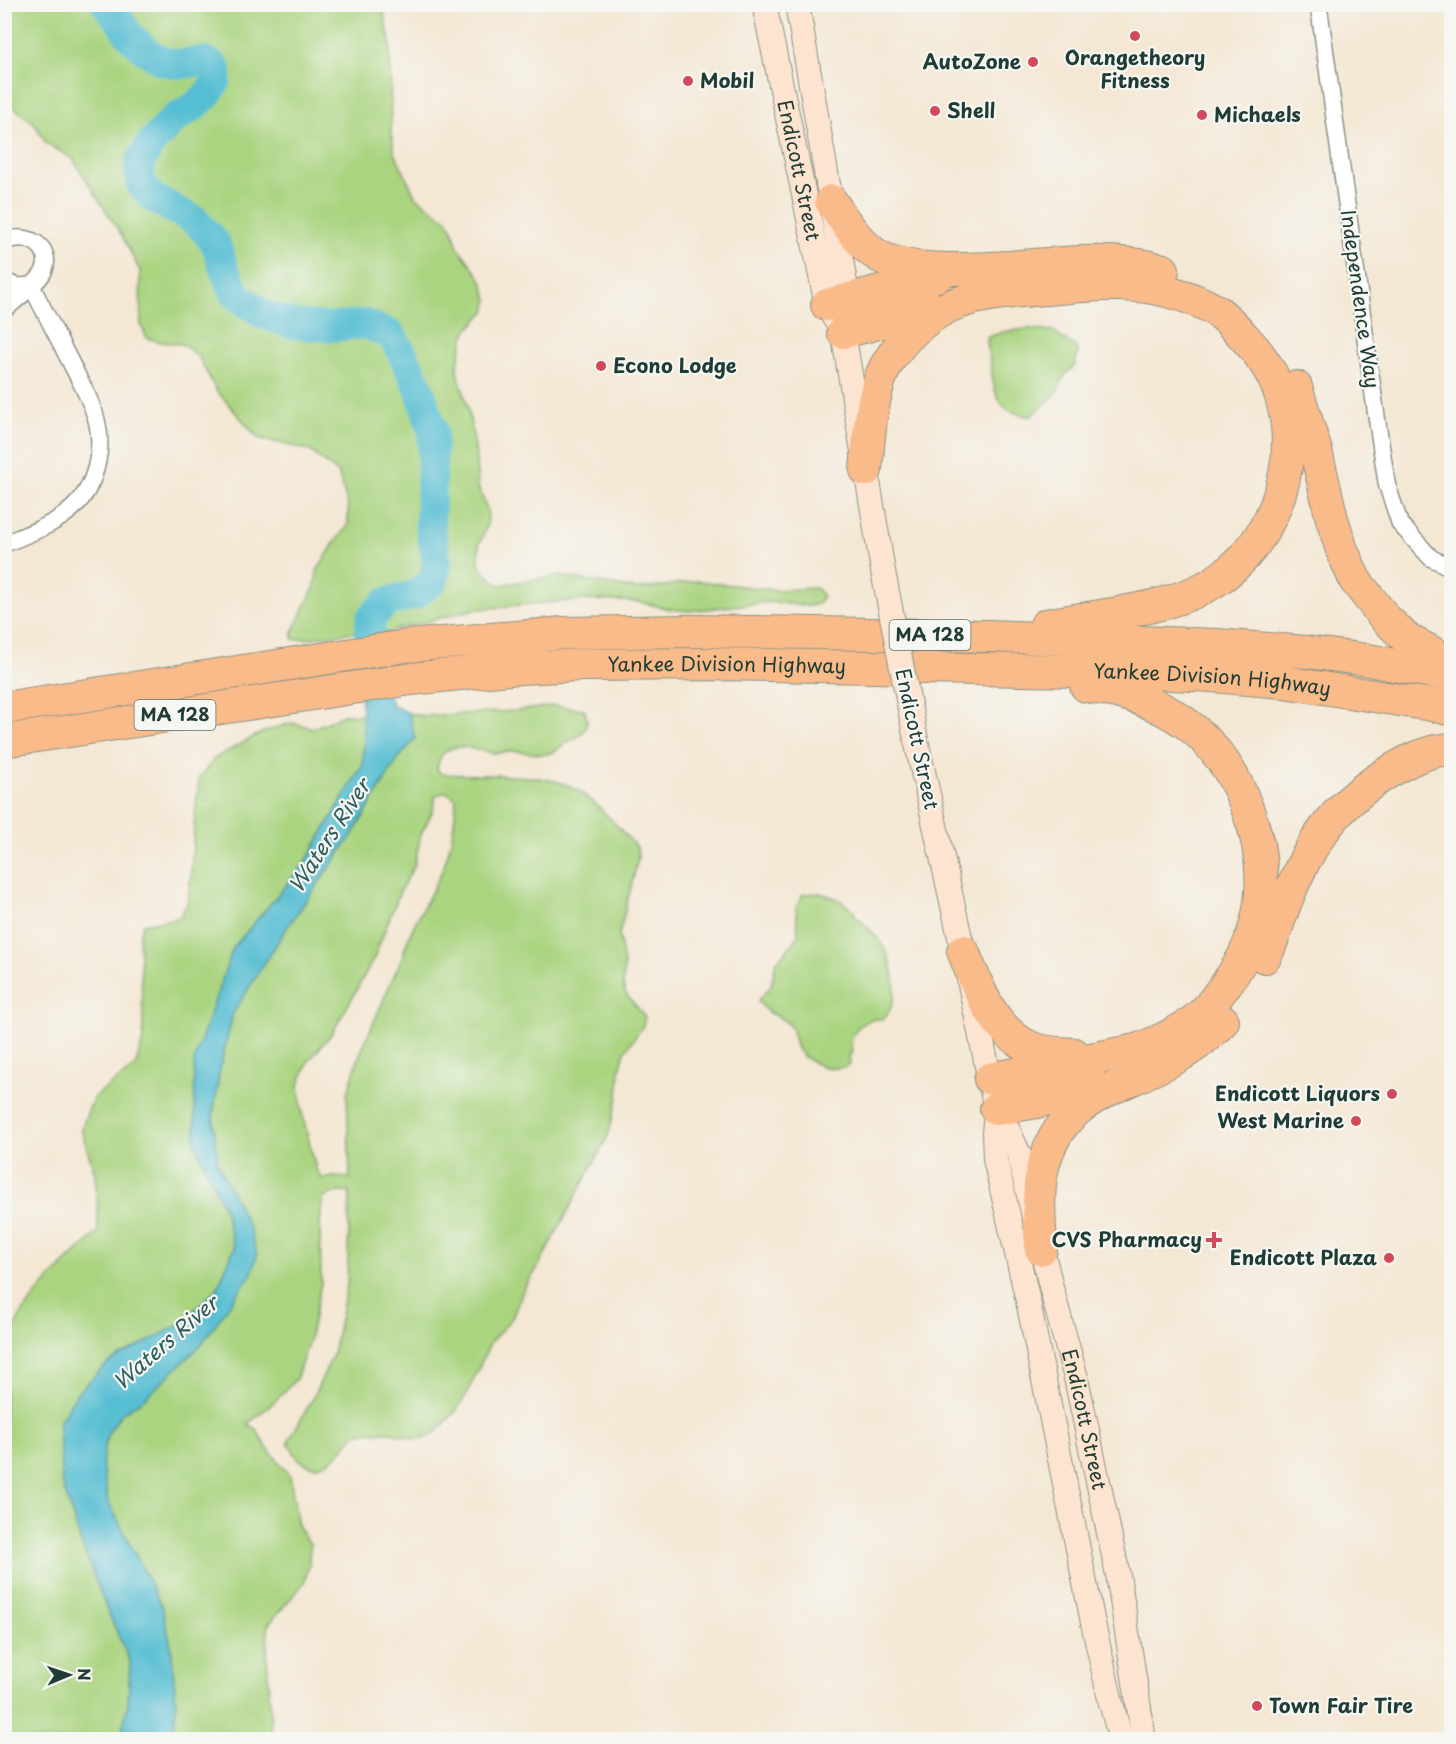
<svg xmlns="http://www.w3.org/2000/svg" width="1456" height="1744" font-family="'Playpen Sans',sans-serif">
  <rect width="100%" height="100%" fill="#f6f6f2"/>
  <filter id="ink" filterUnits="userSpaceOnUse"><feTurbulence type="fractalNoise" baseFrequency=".0167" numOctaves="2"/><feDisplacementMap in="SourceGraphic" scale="12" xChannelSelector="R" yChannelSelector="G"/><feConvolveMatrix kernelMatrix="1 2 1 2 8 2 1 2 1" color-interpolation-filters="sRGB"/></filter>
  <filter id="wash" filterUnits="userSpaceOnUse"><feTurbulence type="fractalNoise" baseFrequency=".008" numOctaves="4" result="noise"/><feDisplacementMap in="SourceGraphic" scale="24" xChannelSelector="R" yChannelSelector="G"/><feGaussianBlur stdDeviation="1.35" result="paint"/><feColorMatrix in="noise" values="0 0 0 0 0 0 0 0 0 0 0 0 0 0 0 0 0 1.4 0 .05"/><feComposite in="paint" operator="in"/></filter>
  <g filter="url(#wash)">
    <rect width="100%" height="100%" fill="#f4e7d3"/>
    <g fill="#aad480" stroke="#64885a" stroke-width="1.5" fill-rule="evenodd">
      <path d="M4,5H382L390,41L391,131L394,151L415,196L447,220L452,228L458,247L481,279L488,299L487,309L467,331L463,340L457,369L468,408L475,447L478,487L486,506L488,516L487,526L479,544V564L484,572L499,585L559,576L637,589L657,587L697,581L776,590L816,588L823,596L818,604L808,606L769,602L689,611L669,609L640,602L620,601L590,600L540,603L471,610L394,630L390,633C365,628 341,635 316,637L315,638C307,638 300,640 293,639V632L315,586L317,571L335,542L348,525V506L338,473L309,450L258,438L216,390L198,356L182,344L160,342L147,338L141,325L140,271L121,234L73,159L46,143L34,123L8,103L5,104Z"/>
      <path d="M1028,329L1053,331L1064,340L1075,346L1078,352L1075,365L1065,375L1055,395L1030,417C1024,415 1013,413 1007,409C992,397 993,377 990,360C989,351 985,345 988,337L1003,332Z"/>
      <path d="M554,706L584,709C591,727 585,734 569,741C563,744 559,749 554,752C543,757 528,752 517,751C509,751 501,753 494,753C480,752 466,744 452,748C442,751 439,759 437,769L441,774C474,776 547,772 573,788C598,802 617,827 637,847L638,857L636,867L619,935L624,964L623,984L625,993L645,1017L643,1026L625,1051L620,1070L618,1097L608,1136L537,1269L524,1288L512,1318L490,1343L468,1392L456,1411L432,1436L416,1439L390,1432H371L355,1434C343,1450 320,1481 298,1458C294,1454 291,1447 288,1442L313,1398L333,1354L347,1285L350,1193C339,1191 332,1192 323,1199L320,1224L321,1283L309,1341L296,1379L275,1401L248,1424L256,1429L267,1448L290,1475L298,1527L310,1544L309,1566L304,1583L268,1625L267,1656L272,1739H174L176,1702L171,1646L162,1607L108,1501L102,1464L107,1435L121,1414L145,1398L201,1345L250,1230L218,1163L213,1115L220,1068L233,1013L286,929L351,837L397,760L415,739L409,713L424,716L514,711ZM446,792L456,799C455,825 451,851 440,875C428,902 410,926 403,955L359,1056L347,1095L350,1178L334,1177L322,1179L316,1169L302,1113L299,1085L308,1062L332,1033L351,1000L374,958L401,889L414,866L421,834L433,810L436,795Z"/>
      <path d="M346,714L363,715L364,736L363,764L346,794L305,863L233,948L195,1143L225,1211L234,1248L217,1289L179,1325L109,1362L59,1422L62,1483L81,1542L106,1607L130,1662L128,1704L121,1736L120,1739L5,1740V1357C8,1347 11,1336 15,1326C31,1294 71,1257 98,1232V1210L95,1174L81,1129L94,1097L135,1067L143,1041V1016L139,936L143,924L179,918L187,904L191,876L194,826L199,778L215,758L261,733L291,723L314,728Z"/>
      <path d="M820,893L838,899L854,911L855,915C864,924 874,932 881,943C895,964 902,1000 883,1019C863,1017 848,1032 852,1052L849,1056L850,1064C835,1074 808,1064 798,1050C793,1043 796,1033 788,1024C782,1017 775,1016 768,1012C764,1009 761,1004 758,1001L771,986L776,962L795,941L798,935L796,907L803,894Z"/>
    </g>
    <path fill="#56bed3" stroke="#3a7e84" stroke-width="1.5" d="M377,630L390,633C389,649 384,691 392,704C396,709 404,710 409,713L415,739L397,760L351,837L286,929L233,1013L220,1068L213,1115L218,1163L250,1230L257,1255L252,1273L201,1345L145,1398L121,1414L107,1435L102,1464L108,1501L162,1607L171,1646L176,1702L174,1739H120L128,1704L130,1662L106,1607L81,1542L62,1483L59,1422L77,1393L109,1362L179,1325L217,1289L234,1248L225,1211L195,1143L194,1060L233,948L305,863L363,764L364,736L355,632Z"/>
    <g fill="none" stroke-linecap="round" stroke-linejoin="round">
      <polyline stroke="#56bed3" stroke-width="30" points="106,4 119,20 131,37 145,50 161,61 180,64 204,61 214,66 217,72 216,82 206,96 195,106 175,118 151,143 139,164 141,184 153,198 196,221 215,242 225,272 237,296 263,314 292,324 329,327 366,324 391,335 402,353 419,388 433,432 430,526 437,563 433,581 415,595 386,602 371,618 369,639 372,671"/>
    </g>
  </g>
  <g filter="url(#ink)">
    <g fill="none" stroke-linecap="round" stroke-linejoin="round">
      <defs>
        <g id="minor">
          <polyline points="1317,4 1320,15 1376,413 1387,485 1400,524 1431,558 1452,568"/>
          <path d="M4,243C25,230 54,246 44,271C39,282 15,301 4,310"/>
          <path d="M4,280C13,287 21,287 31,285"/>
          <path d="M4,544C27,534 55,525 74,507C95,487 104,450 97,422C93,404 83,387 75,371C60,342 46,314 31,285"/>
        </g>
        <g id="secondary">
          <path id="s1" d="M764,4L827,305L835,319"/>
          <polyline points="797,4 848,300 843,332 883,571"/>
          <polyline points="916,740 963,951 996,1109 994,1133 995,1159 1028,1301 1093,1623 1111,1703 1121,1740"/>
          <path id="s2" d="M996,1109L1007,1128L1019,1154L1052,1291L1076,1378L1118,1575L1144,1740"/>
        </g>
        <g id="motorway">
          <path d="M831,201C843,219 856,240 874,253C914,282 1031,263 1082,262C1109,261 1137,263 1163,270"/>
          <polyline points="827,305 937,276"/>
          <polyline points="843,332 935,309"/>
          <polyline points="1296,387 1316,451 1332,519 1342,550 1355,580 1385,618 1407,639 1452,663"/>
          <path d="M866,470C869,437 871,390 888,362C903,338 923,320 948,307C975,294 1017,291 1047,289C1083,286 1118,282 1153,288C1175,292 1198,300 1217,311C1227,318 1237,329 1245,338C1262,356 1277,379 1283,404C1300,469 1271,546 1214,582C1170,610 1098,615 1046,625"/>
          <polyline points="4,708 406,646 564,633 690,631 988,636 1216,645 1306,652 1368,660 1427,671 1452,677"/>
          <path id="s3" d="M4,741L411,679L519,668L581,665L714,664L1130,672L1213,676L1284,682L1432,705L1452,710"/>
          <path d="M963,951C977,986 994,1033 1032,1048C1045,1053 1060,1053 1074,1054"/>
          <path d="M1265,957C1273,941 1277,925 1283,909C1305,851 1330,809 1384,775C1405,762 1426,750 1452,749"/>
          <path d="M990,1079L1136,1050C1159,1042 1181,1031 1200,1016C1210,1007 1218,995 1226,984C1266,931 1271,869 1247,808C1235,775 1215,745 1187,724C1155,701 1124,692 1086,686"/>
          <polyline points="996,1109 1037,1102 1098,1088"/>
          <path d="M1041,1249C1040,1223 1037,1196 1042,1171C1058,1099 1113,1091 1168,1062C1190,1051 1207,1038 1223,1021"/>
        </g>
      </defs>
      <use href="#minor" stroke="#8a9284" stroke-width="19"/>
      <use href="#secondary" stroke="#8a9284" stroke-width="26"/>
      <use href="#motorway" stroke="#8a9284" stroke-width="34"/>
      <use href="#minor" stroke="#fff" stroke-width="16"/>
      <use href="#secondary" stroke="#fde4d1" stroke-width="24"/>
      <use href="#motorway" stroke="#fabb8b" stroke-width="32"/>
      <defs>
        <polyline id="secondary-bridge" points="883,571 916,740"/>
      </defs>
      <use href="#secondary-bridge" stroke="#8a9284" stroke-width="26" stroke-linecap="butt"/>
      <use href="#secondary-bridge" stroke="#fde4d1" stroke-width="24"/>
    </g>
  </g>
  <g fill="#d1495b" stroke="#f6f6f2" stroke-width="2">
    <circle cx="1135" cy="36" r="6"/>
    <circle cx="1033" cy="62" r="6"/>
    <circle cx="688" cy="81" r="6"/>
    <circle cx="935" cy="111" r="6"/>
    <circle cx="1202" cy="115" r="6"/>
    <circle cx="601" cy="366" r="6"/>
    <circle cx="1392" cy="1094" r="6"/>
    <circle cx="1356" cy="1121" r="6"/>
    <path d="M1211 1231h6v6h6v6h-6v6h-6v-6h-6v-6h6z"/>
    <circle cx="1389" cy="1258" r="6"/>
    <circle cx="1257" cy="1706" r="6"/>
  </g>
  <g text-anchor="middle" stroke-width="4.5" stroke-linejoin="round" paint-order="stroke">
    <g fill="#f6f6f2" stroke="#60746d" stroke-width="1.5">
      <rect x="889.5" y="620" width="81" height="30" rx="4.5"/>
      <rect x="134.5" y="700" width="81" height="30" rx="4.5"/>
    </g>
    <g font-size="18" font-weight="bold" fill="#1f3d34">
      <text x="930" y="641">MA 128</text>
      <text x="175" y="721">MA 128</text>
    </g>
    <g font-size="20" font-weight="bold" fill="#1f3d34" stroke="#f6f6f2" text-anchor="end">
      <text x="1135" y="65" text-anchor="middle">Orangetheory<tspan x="1135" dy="23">Fitness</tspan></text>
      <text x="1021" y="69">AutoZone</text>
      <text x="700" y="88" text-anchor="start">Mobil</text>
      <text x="947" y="118" text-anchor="start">Shell</text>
      <text x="1214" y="122" text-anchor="start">Michaels</text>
      <text x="613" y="373" text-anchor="start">Econo Lodge</text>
      <text x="1380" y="1101">Endicott Liquors</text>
      <text x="1344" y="1128">West Marine</text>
      <text x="1202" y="1247">CVS Pharmacy</text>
      <text x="1377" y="1265">Endicott Plaza</text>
      <text x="1269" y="1713" text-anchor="start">Town Fair Tire</text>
    </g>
    <g font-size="20" fill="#1f3d34" stroke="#f6f6f2">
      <text dy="7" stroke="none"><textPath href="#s1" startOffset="170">Endicott Street</textPath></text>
      <text transform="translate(1360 299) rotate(82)" y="7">Independence Way</text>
      <text dy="7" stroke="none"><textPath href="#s3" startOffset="728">Yankee Division Highway</textPath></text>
      <text dy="7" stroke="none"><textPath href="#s3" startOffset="1214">Yankee Division Highway</textPath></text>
      <text transform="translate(917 739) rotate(78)" y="7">Endicott Street</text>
      <text dy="7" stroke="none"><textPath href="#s2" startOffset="324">Endicott Street</textPath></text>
    </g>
    <g font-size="21" font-style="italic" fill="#2d5d5c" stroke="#f6f6f2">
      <text transform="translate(330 836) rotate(-57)" y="7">Waters River</text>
      <text transform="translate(166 1343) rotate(-41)" y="7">Waters River</text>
    </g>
  </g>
  <rect width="1456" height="1744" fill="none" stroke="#f6f6f2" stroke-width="24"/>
  <g transform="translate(69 1675) rotate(88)" stroke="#f6f6f2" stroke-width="4.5" paint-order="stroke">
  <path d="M0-4.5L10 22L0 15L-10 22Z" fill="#1f3d34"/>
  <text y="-9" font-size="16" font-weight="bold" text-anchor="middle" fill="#1f3d34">N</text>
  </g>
</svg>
